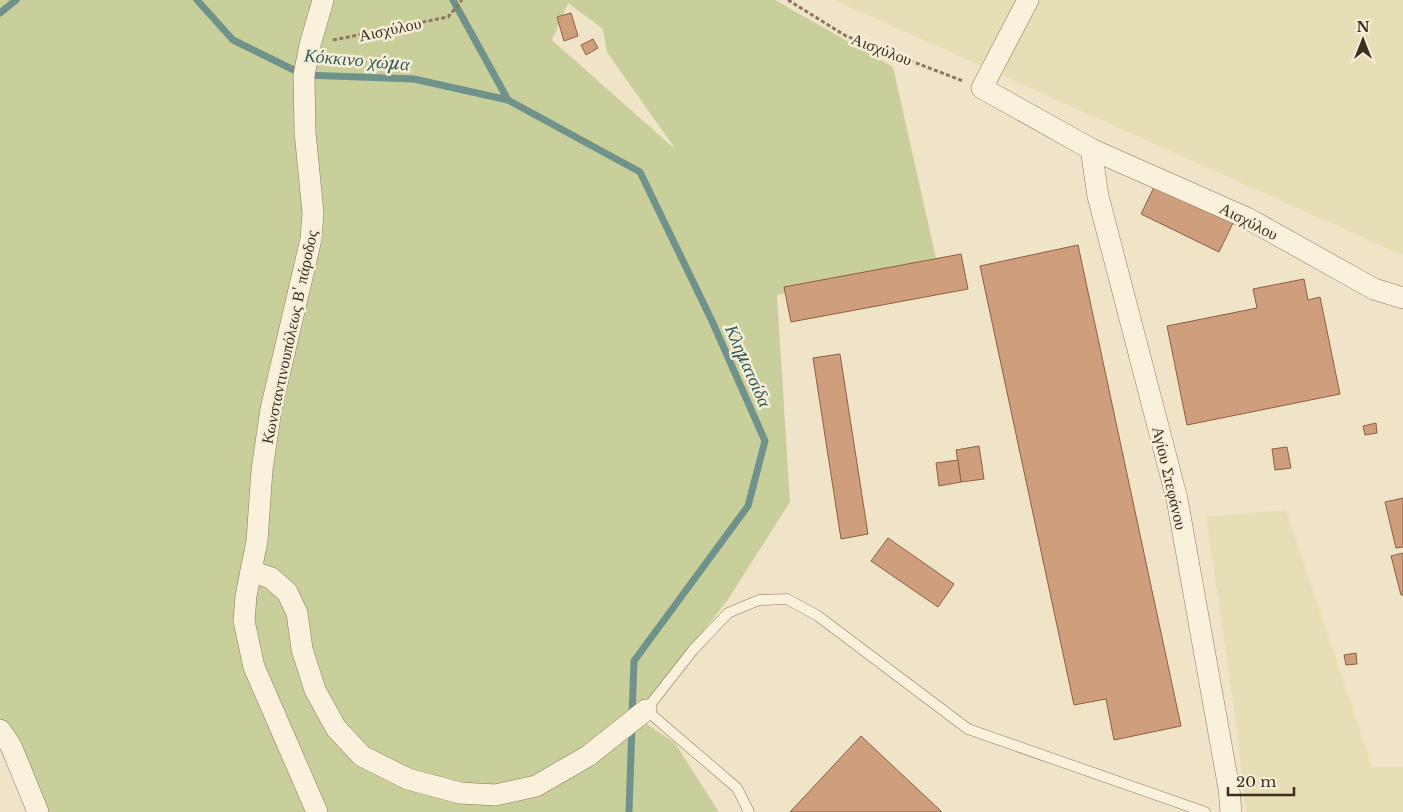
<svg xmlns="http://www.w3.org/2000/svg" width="1403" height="812" font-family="'Libre Baskerville',serif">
  <rect width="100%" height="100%" fill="#f0e4c8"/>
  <g fill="#e6deb5">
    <polygon points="834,0 1403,0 1403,254 1402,255"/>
    <polygon points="1286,510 1372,767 1403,767 1403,812 1246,812 1237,729 1206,517"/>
  </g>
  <path fill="#c9cf9b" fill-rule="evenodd" d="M0,0H775L893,67L936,258L777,295L790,502L727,601L635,716L675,743L719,812H48L0,732ZM568,3L603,29L607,52L676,150L552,40Z"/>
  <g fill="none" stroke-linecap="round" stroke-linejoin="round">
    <g stroke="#6f938a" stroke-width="7">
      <polyline points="197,0 233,40 304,75 414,79 508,100"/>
      <polyline points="453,0 508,100 640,172 712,321 765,441 748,506 634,661 632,715"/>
      <polyline points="0,13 16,0"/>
      <polyline points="629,812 632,725"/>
    </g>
  </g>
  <g fill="#cf9f7d" stroke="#8d5f41">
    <polygon points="571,13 578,36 564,41 557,17"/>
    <polygon points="593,39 598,48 586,55 581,45"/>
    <polygon points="1155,185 1233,223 1219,252 1141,214"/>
    <polygon points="1078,245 1181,726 1114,740 1106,699 1074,705 980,266"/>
    <polygon points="961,254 968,289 791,322 784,287"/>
    <polygon points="1304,279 1308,300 1320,297 1340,394 1187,425 1167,326 1257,308 1253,289"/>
    <polygon points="840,354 868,534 841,539 813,358"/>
    <polygon points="1376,423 1377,433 1365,435 1363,426"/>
    <polygon points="979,446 984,479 961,482 956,450"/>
    <polygon points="1287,447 1291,468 1275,470 1272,449"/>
    <polygon points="958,460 961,482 939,486 936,463"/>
    <polygon points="1403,498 1403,547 1396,548 1385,502"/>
    <polygon points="888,538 954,584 938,607 871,561"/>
    <polygon points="1403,553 1403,595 1401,595 1391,556"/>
    <polygon points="1356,653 1357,664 1346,665 1344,655"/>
    <polygon points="861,736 942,812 790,812"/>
  </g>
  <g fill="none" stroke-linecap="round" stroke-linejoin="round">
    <defs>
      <polyline id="service" points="749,812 737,788 646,710 693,650 728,613 759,600 787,599 818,616 968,729 1205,812"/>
      <g id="minor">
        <polyline points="1028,0 982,88 1091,149 1247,218 1374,289 1403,298"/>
        <polyline points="1091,149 1098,196 1177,499 1229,789 1231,812"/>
        <polyline points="251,571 271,578 287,592 297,613 302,649 315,690 336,728 362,756 408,779 460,793 495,795 536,786 588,756 646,710"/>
        <polyline points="0,730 11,746 38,812"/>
        <polyline points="317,812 254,667 244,621 246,596 257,541 262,470 271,409 311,239 313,213 305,132 304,75 310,45 323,0"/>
      </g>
    </defs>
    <use href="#service" stroke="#8d765c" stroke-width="11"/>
    <use href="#minor" stroke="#8d765c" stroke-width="22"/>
    <g stroke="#8d765c" stroke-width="3" stroke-dasharray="4 2.5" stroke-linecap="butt">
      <polyline points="788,0 846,36 963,81"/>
      <polyline points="333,40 448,17 462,0"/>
    </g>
    <use href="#service" stroke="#faf1dc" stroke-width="10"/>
    <use href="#minor" stroke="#faf1dc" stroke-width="21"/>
  </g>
  <g text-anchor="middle" stroke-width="5" stroke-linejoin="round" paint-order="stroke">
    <g font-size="16" fill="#3d2e20" stroke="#f7eed8">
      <text transform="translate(390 29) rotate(-12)" y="6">Αισχύλου</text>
      <text transform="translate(882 49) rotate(21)" y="6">Αισχύλου</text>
      <text transform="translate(1249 221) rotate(27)" y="6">Αισχύλου</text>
      <text transform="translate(289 337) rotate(-78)" y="6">Κωνσταντινουπόλεως Β' πάροδος</text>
      <text transform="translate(1170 478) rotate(77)" y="6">Αγίου Στεφάνου</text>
    </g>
    <g font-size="18" font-style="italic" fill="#2f5d5a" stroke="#f7eed8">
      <text transform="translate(357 60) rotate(5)" y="6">Κόκκινο χώμα</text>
      <text transform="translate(748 366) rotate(66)" y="6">Κληματσίδα</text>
    </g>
  </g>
  <g transform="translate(1363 40)" stroke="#f7eed8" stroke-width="4" paint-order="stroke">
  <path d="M0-4L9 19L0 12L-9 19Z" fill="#3d2e20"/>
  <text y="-8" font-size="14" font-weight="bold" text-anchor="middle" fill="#3d2e20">N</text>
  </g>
  <path d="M1228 787v8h66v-8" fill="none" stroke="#3d2e20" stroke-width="2.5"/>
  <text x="1236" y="787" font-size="15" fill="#3d2e20" stroke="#f7eed8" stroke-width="4" paint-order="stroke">20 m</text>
</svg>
